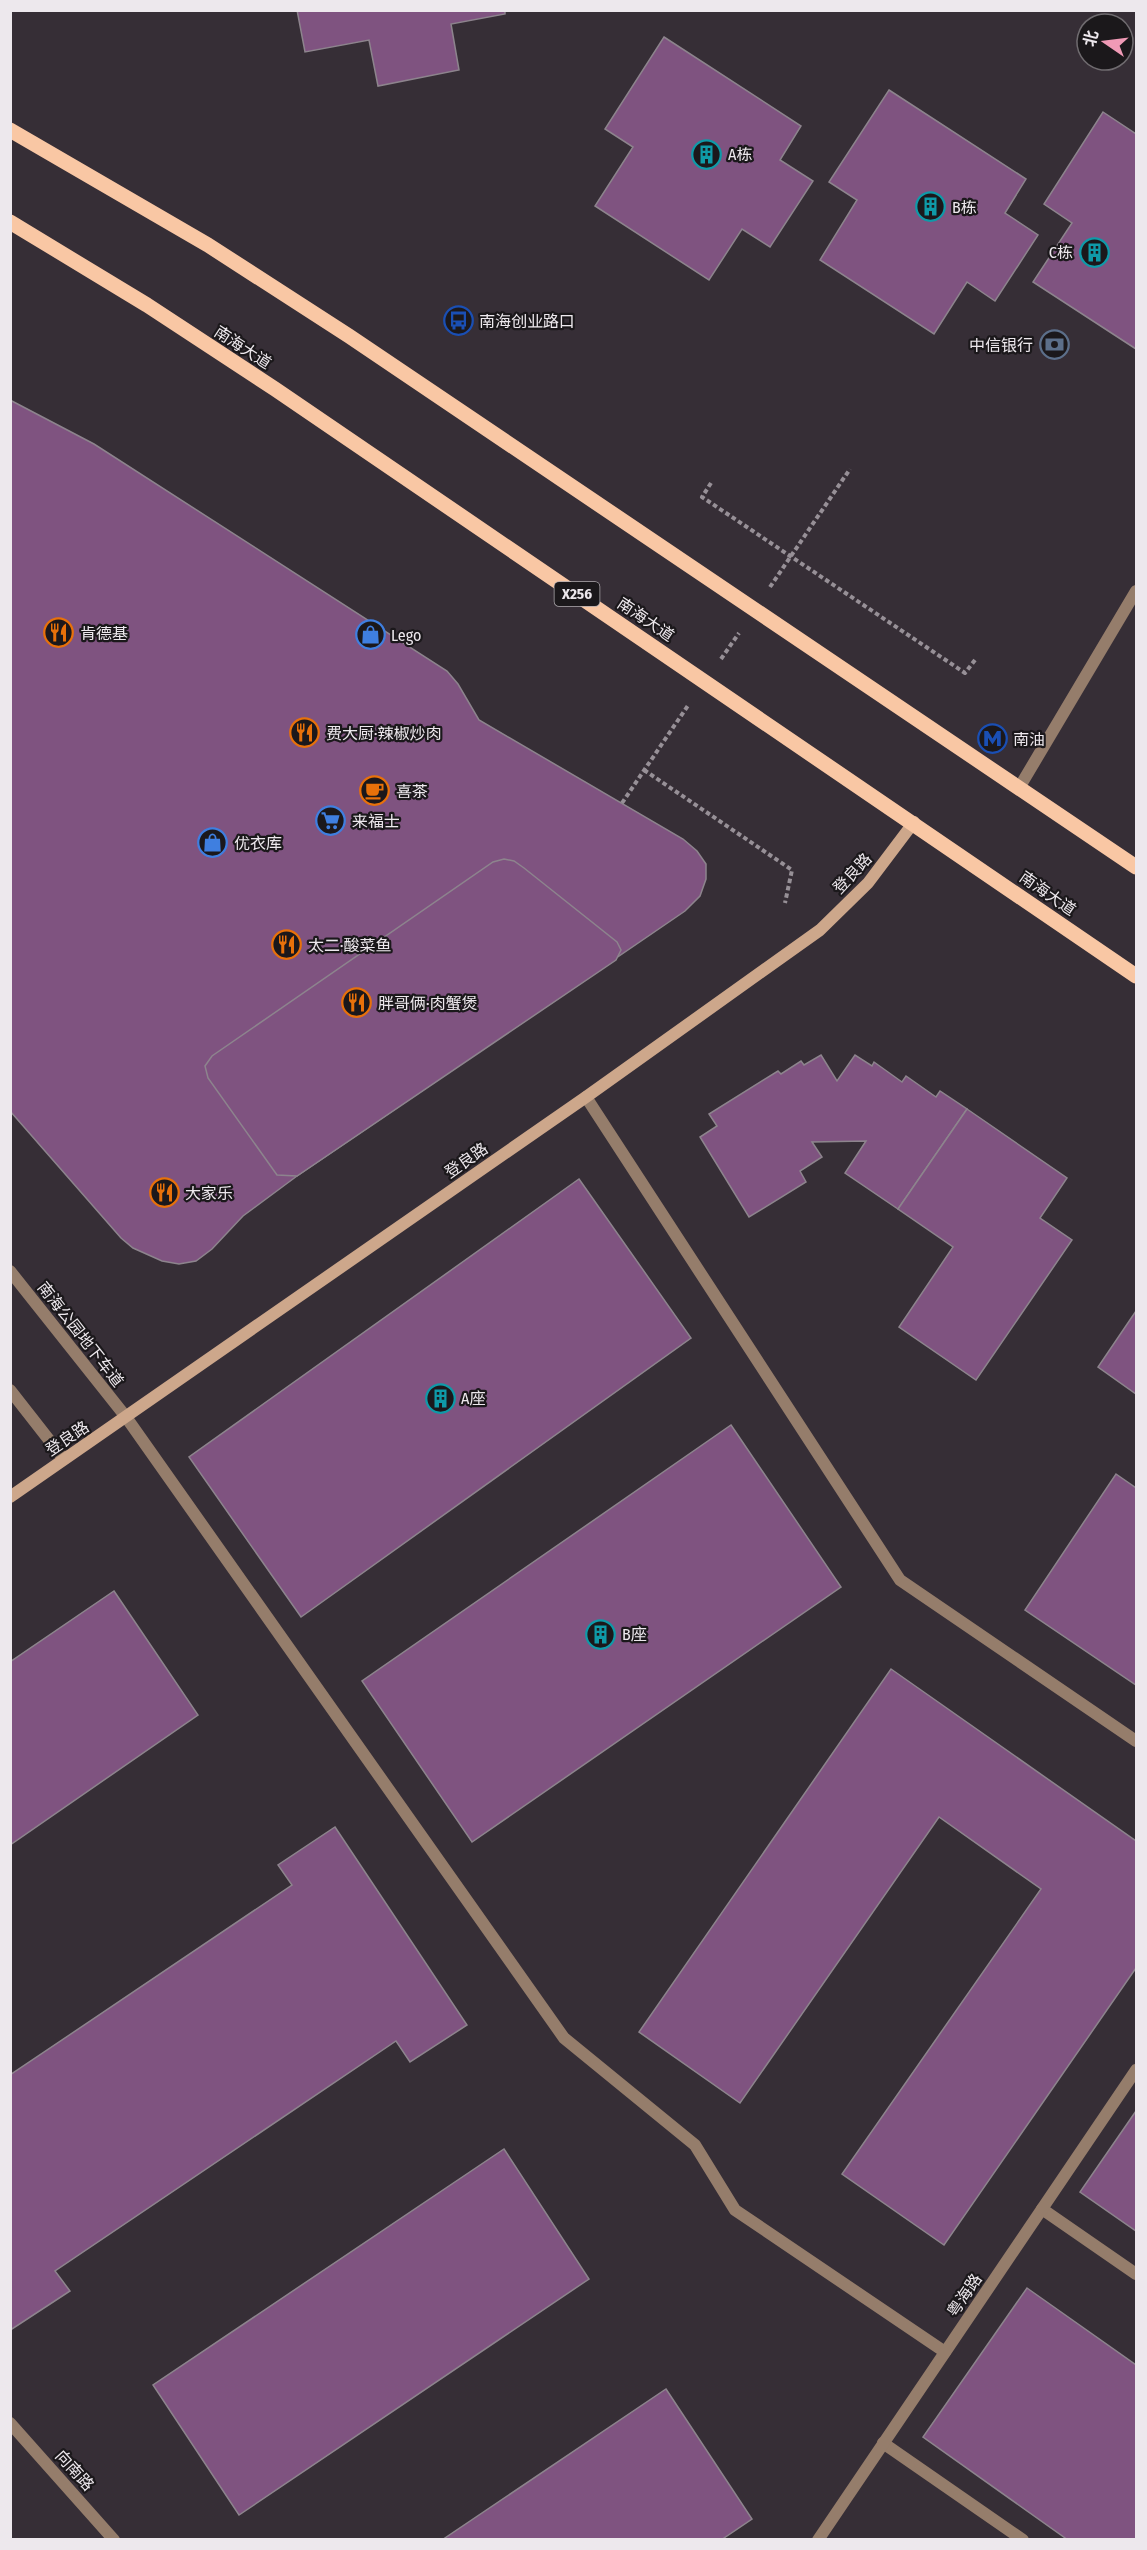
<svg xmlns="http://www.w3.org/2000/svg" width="1147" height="2550" font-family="'Fira Sans Condensed','Noto Sans SC',sans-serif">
  <rect width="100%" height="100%" fill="#362e36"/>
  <g fill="#7f5380" stroke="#8d848d" stroke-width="1.5">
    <polygon points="297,10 505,10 505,14 451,24 459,70 378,86 369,40 305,52"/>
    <polygon points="664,37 801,126 780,160 813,181 770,247 742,229 709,280 595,206 633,147 605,129"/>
    <polygon points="889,90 1026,179 1005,213 1038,235 995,301 967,282 934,334 820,260 857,200 829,182"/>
    <polygon points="1103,112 1136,134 1136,349 1033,282 1072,223 1044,204"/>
    <polygon points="10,400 94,444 447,671 458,684 479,720 683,839 697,851 706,864 706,879 700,896 685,911 297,1176 243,1216 212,1249 196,1261 179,1264 162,1261 133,1248 121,1238 10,1111"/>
    <polygon points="504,859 514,861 524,868 617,942 621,950 616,960 297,1176 277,1175 208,1078 205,1066 212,1056 493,862"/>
    <polygon points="821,1055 837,1081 855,1055 872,1066 874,1062 902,1082 906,1076 936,1097 940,1091 967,1109 898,1209 845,1173 866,1141 812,1142 822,1157 800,1171 806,1182 749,1217 700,1137 717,1126 709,1114 778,1071 781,1074 801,1061 804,1065"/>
    <polygon points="967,1109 1067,1178 1040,1218 1072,1240 976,1380 899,1327 953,1247 898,1209"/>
    <polygon points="579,1179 691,1338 301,1617 189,1457"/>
    <polygon points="1136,1311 1136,1394 1098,1367"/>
    <polygon points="731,1425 841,1587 472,1842 362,1681"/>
    <polygon points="1116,1474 1136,1488 1136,1685 1025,1610"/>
    <polygon points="114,1591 198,1715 10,1845 10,1662"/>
    <polygon points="891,1669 1136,1841 1136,1968 944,2245 842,2174 1041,1889 939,1817 740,2103 639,2032"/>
    <polygon points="335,1827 467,2025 410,2062 396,2041 55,2271 70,2291 12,2329 10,2327 10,2075 292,1885 278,1865"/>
    <polygon points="1136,2111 1136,2231 1080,2192"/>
    <polygon points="504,2149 589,2279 239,2515 153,2385"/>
    <polygon points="1027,2288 1136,2365 1136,2540 1068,2540 923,2437"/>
    <polygon points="666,2389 752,2519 721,2540 442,2540"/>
  </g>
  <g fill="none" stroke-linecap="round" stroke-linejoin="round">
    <g stroke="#979097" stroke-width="4" stroke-dasharray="4.5 3" stroke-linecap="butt">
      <polyline points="711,483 702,497 965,673 975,660"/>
      <polyline points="770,587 850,469"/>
      <polyline points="721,659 739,633"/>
      <polyline points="644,770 792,870 785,903"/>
      <polyline points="622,803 689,704"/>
    </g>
    <polyline stroke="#957d6b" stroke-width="12" points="10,1271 126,1417"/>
    <polyline stroke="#957d6b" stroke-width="12" points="10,1390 64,1459"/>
    <g stroke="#957d6b" stroke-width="12">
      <polyline points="586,1097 900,1580 1136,1741"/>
      <polyline points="126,1417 564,2038 695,2145 735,2210 945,2352"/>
      <polyline points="1042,2209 1136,2274"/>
      <polyline points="883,2443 1023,2540"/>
    </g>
    <g stroke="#957d6b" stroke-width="12">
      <polyline points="1019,788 1136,591"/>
      <polyline points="10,2423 114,2540"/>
      <polyline points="818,2540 1136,2070"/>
    </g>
    <polyline stroke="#cda78b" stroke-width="12" points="10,1497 586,1097 820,930 868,883 914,822"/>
    <g stroke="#f9c7a4" stroke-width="15">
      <polyline points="10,130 208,245 349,336 1136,867"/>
      <polyline points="10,222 147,305 275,389 1136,976"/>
    </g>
  </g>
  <defs>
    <symbol id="building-ring" viewBox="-11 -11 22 22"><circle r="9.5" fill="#1b181b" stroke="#0f9aa8" stroke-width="1.5"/><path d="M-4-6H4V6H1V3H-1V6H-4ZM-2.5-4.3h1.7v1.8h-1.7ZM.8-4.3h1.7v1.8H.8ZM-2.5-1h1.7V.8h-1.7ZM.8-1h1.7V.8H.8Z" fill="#0f9aa8"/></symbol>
    <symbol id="bus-ring" viewBox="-11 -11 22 22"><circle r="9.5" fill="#1b181b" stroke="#1a4fb4" stroke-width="1.5"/><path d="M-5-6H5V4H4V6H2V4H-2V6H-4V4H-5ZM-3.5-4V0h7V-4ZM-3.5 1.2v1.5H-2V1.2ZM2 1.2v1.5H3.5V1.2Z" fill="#1a4fb4"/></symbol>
    <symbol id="bank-ring" viewBox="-11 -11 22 22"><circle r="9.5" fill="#1b181b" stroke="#5c6f8a" stroke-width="1.5"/><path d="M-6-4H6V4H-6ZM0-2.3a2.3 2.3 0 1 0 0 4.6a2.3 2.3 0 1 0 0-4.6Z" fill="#5c6f8a"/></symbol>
    <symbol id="restaurant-ring" viewBox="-11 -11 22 22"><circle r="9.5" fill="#1b181b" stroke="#e8710a" stroke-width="1.5"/><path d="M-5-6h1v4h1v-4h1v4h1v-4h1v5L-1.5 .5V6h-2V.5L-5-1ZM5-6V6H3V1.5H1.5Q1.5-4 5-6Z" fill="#e8710a"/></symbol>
    <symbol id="shop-ring" viewBox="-11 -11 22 22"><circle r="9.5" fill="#1b181b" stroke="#3f7fe0" stroke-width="1.5"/><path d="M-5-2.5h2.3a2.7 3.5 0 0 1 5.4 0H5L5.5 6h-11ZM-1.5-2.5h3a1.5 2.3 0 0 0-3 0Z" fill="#3f7fe0"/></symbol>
    <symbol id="metro-ring" viewBox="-11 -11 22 22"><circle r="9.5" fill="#1b181b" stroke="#1a4fb4" stroke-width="1.5"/><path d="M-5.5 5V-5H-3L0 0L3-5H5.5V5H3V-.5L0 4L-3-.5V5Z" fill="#1a4fb4"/></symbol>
    <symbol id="cafe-ring" viewBox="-11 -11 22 22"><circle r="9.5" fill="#1b181b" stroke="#e8710a" stroke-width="1.5"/><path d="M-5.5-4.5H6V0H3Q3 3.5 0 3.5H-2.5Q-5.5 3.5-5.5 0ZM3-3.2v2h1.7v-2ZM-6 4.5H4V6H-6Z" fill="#e8710a"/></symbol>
    <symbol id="supermarket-ring" viewBox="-11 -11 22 22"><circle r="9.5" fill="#1b181b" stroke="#3f7fe0" stroke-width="1.5"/><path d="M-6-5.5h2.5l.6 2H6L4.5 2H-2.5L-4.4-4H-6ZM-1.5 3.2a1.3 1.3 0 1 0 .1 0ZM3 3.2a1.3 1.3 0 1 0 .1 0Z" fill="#3f7fe0"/></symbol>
  </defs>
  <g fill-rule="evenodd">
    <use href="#building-ring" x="690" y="138" width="33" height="33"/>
    <use href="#building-ring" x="914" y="190" width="33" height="33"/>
    <use href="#building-ring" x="1078" y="236" width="33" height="33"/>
    <use href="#bus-ring" x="442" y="304" width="33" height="33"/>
    <use href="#bank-ring" x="1038" y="328" width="33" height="33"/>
    <use href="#restaurant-ring" x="42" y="616" width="33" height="33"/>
    <use href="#shop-ring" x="354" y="618" width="33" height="33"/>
    <use href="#restaurant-ring" x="288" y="716" width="33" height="33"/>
    <use href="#metro-ring" x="976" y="722" width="33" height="33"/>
    <use href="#cafe-ring" x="358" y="774" width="33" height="33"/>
    <use href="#supermarket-ring" x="314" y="804" width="33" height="33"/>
    <use href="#shop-ring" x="196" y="826" width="33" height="33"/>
    <use href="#restaurant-ring" x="270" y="928" width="33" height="33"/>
    <use href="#restaurant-ring" x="340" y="986" width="33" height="33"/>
    <use href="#restaurant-ring" x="148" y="1176" width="33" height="33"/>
    <use href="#building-ring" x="424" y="1382" width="33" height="33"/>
    <use href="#building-ring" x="584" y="1618" width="33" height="33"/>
  </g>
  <g text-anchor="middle" stroke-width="4.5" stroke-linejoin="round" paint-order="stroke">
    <rect fill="#1b181b" stroke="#aeaaae" stroke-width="1.5" x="554.5" y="582" width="45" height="24" rx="4.5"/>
    <g font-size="15" font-weight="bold" fill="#ede8ed">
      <text x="577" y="599">X256</text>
    </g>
    <g font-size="16" fill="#ede8ed" stroke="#1b181b" text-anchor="start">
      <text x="728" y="160">A栋</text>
      <text x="952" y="213">B栋</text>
      <text x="1073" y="258" text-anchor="end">C栋</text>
      <text x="479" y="327">南海创业路口</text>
      <text x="1033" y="351" text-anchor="end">中信银行</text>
      <text x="80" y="639">肯德基</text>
      <text x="391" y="641">Lego</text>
      <text x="326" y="739">费大厨·辣椒炒肉</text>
      <text x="1013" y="745">南油</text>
      <text x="396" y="797">喜茶</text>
      <text x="352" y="827">来福士</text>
      <text x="234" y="849">优衣库</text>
      <text x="308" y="951">太二·酸菜鱼</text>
      <text x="378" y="1009">胖哥俩·肉蟹煲</text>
      <text x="185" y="1199">大家乐</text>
      <text x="461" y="1404">A座</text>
      <text x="622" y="1640">B座</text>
    </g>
    <g font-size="16" fill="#ede8ed" stroke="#1b181b">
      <text transform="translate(243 347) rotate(33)" y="6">南海大道</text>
      <text transform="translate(646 619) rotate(34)" y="6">南海大道</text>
      <text transform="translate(852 873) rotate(-47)" y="6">登良路</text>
      <text transform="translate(1048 893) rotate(35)" y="6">南海大道</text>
      <text transform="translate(466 1160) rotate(-35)" y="6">登良路</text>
      <text transform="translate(81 1334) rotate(52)" y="6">南海公园地下车道</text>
      <text transform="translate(67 1438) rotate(-34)" y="6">登良路</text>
      <text transform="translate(964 2295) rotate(-56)" y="6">粤海路</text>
      <text transform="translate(75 2470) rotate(48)" y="6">向南路</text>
    </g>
  </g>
  <rect width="1147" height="2550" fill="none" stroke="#ede8ed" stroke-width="24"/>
  <g transform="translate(1105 42) rotate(284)"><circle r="28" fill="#1b181b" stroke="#6f6b6f" stroke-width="1.5"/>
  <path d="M0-4.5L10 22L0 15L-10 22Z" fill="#f09ab6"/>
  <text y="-9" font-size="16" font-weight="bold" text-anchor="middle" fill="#ede8ed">北</text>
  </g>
</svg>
